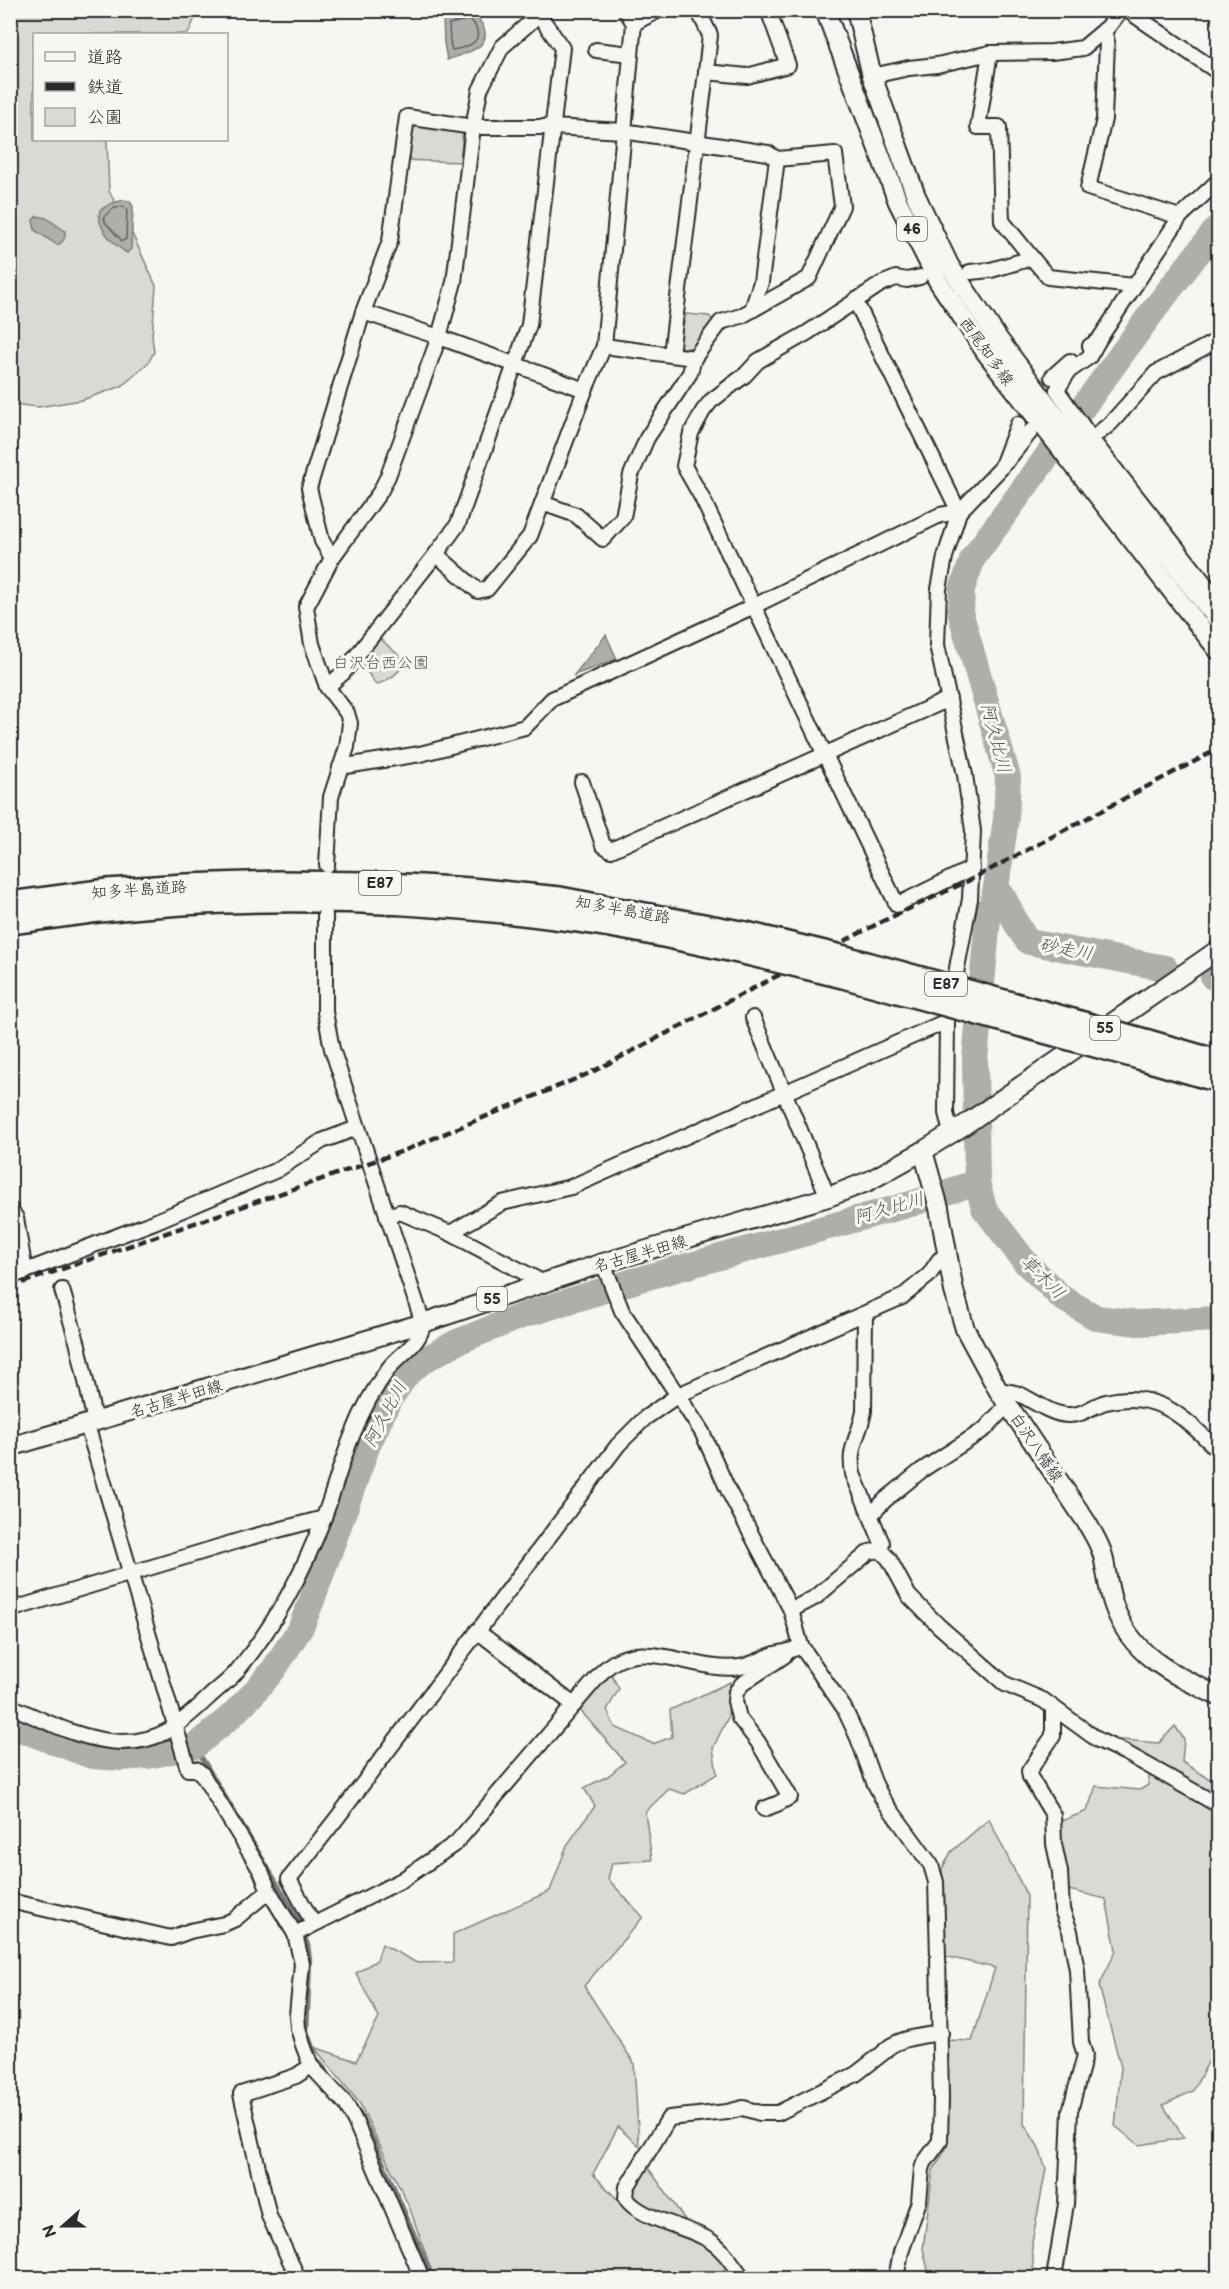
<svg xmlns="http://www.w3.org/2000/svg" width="1229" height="2289" font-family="'Balsamiq Sans','Klee One',sans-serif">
  <rect width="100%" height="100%" fill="#f6f6f2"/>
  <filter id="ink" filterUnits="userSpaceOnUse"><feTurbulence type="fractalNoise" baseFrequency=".0167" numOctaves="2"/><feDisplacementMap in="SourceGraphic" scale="12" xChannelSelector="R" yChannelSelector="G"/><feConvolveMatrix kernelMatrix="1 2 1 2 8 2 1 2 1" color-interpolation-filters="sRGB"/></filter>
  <g filter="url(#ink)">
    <g fill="#d9d9d5" stroke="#828280" stroke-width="1.5">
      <polygon points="11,11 198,11 188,34 34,34 34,140 107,140 109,191 130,229 156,286 152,336 154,352 148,363 122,386 82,400 38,407 11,404 10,283 15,237 11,223"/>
      <polygon points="407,117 463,131 460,162 401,160"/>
      <polygon points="686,314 709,316 713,320 696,348 677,348"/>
      <path d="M375,634L405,661C400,674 389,679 376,685L358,658Z"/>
      <polygon points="610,1672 619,1689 607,1710 615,1727 653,1744 672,1737 670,1710 730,1682 728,1717 713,1748 717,1774 685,1794 669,1789 645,1812 652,1860 612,1863 608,1879 643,1917 584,1986 634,2063 639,2146 618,2127 593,2174 620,2202 647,2166 700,2241 728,2267 735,2278 434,2278 410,2209 360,2104 314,2047 356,2061 379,2018 356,1973 377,1960 382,1944 417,1963 453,1962 453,1934 550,1891 567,1845 595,1806 584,1788 608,1776 625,1762 579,1709"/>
      <polygon points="1175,1726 1184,1739 1182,1762 1218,1784 1218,2043 1193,2091 1163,2105 1184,2138 1139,2145 1115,2126 1121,2067 1099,1986 1116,1950 1106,1899 1064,1889 1059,1822 1087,1811 1096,1786 1140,1790 1148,1785 1151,1760 1109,1739 1159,1743"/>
      <polygon points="989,1819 1027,1896 1024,2124 1038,2146 1046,2169 1032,2243 1034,2278 930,2278 923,2249 933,2170 947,2147 947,2040 972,2041 995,1968 944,1956 942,1869 951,1852"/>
    </g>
    <g fill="#aeaeab" stroke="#7a7a78" stroke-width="1.5">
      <path d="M467,14L476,15C479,20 485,27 485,33C487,50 459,55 447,60L444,43L443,18Z"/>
      <path d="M123,200L130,201L133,207L131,249L127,253C114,245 95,227 100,210L110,204Z"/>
      <path d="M37,216L46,218L65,231C66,238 64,242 57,245L35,230L33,220Z"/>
      <polygon points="606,635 617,659 574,675"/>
    </g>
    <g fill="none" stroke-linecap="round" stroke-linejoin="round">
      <g stroke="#5f5f5e" stroke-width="1.5">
        <path d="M467,20L473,22C485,41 471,47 452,50L450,42L449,24Z"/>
        <polygon points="123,206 127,209 126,239 122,241 105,222 104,217 112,209"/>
      </g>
      <g stroke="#7a7a78" stroke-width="4.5">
        <polyline points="195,1746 298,1918 308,1945 310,1960 307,2031 317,2059 338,2086"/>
        <polyline points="353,2104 361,2115 374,2141 433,2278"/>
      </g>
      <g stroke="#aeaeab" stroke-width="26">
        <polyline points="1218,227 1153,311 973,558 962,589 961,615 1008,777 1006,819 996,888 988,918 975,1060 977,1182 984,1208 1026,1263 1062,1298 1097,1318 1138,1323 1218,1319"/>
        <path d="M996,888C1011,904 1014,927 1029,942L1165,968"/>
        <polyline points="1213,977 1218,977"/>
        <polyline points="10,1725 92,1756 121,1758 148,1756 195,1746 229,1718 252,1695 274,1669 301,1627 312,1600 367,1447 389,1400 407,1374 424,1360 457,1342 524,1315 637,1280 914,1203 977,1182"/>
      </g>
      <polyline stroke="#cdcdca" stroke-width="14" stroke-dasharray="14 7" stroke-linecap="butt" points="1018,424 1052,377"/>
      <defs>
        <g id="minor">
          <polyline points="698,10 710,35 706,72"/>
          <polyline points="1127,10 1218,72"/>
          <polyline points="634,23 659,10"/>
          <polyline points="1104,30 1107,42 1104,119 1088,188 1180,217"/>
          <polyline points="596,50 631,54"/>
          <polyline points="990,53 978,127 999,127 1002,221 1032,258"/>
          <polyline points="872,76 909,68 937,65 990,53 1052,52 1083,48 1108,27 1121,10"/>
          <polyline points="970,272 991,270 1032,258 1048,277 1134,286"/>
          <polyline points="920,277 907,280 896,278 881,284 807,333 758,361 745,375 711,401 703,411 691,433 684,466 701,496 897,905 972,868"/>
          <polyline points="855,300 959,512"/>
          <polyline points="752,310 809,278 842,206 835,154 777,159"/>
          <polyline points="363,312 439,337 585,390"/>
          <polyline points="1098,341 1089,357 1069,371 1057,390 1096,445 1218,600"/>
          <polyline points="604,346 694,358"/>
          <polyline points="1090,346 1098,341 1180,217 1218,181"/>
          <polyline points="671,354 706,72 747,76 788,65 768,10"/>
          <polyline points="1052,377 1070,361"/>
          <polyline points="1100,432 1111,423 1156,373 1218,340"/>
          <polyline points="1006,462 1031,431"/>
          <polyline points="436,554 458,524 529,325 562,48 536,10"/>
          <polyline points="332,558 322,541 309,488 363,312 390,241 407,117 473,127 552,127 623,131 768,153 777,159 761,282 752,310 741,316 721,322 694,358 690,373 647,438 631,475 623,517 603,539 576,515 542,503"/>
          <polyline points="327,687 343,673 436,554 478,591 487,589 530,536 585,390 604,346 634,23 625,10"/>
          <polyline points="340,767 420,754 525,727 552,699 754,606 940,515 959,512"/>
          <polyline points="582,782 603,845 611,850 949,699"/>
          <polyline points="327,865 331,797 347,747 350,723 347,713 327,687 312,644 306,607 332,558 380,492 388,476 439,337 454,282 473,127 480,90 502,47 544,10"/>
          <polyline points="753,1018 828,1197"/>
          <polyline points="951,1133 946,1113 947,1021 970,899 973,831 965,775 937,645 939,589 945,557 959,512 1001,468 1018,424"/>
          <polyline points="10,1209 16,1218 25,1272"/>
          <polyline points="387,1216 400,1212 450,1233 542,1282"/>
          <polyline points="450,1233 502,1203 571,1187 947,1021"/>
          <polyline points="603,1263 622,1311 702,1432 729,1492 791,1610 801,1646 844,1708 858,1738 874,1782 882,1798 931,1865 936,1882 938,1957 941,2098 940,2141 924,2163 922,2169 919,2201 901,2252 896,2278"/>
          <polyline points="10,1277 154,1222 277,1170 322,1141 357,1128"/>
          <polyline points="62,1290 78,1345 95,1422"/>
          <path d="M865,1314L864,1411C862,1426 854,1439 852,1454C851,1461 852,1468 853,1474L882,1543L880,1550"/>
          <path d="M998,1390C1006,1391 1014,1392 1021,1395C1035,1402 1051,1414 1067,1415C1083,1416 1091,1406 1106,1402C1158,1389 1184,1418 1218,1450"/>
          <polyline points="87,1425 188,1769 196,1769 202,1774 261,1871 269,1891 295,1934 302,1964 297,2015 298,2028 303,2045 311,2066 346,2104 355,2121 422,2278"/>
          <polyline points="871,1515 885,1500 922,1470 985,1429 1008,1404"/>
          <polyline points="10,1610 251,1537 324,1518"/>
          <polyline points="791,1610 816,1597 869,1552 880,1550 889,1559 909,1596 939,1626 1005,1684 1043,1700 1098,1740 1126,1753 1218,1805"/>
          <polyline points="477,1631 574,1705"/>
          <path d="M10,1706C46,1721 82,1741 122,1742C162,1742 180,1724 208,1698C217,1689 229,1681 237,1671C275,1625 303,1573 324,1517C334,1491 341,1462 352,1436C361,1413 374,1388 389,1368C402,1352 420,1345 423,1323L332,1049L325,1012V914"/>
          <polyline points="1053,1707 1053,1736 1029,1771 1030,1777 1053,1815 1054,1844 1060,1872 1062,1910 1070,1931 1077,1970 1081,2042 1085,2055 1070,2111 1066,2204 1054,2278"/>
          <polyline points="764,1809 777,1804 790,1797 758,1742 739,1718 735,1701 736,1692 742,1684 784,1656"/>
          <polyline points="10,1901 171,1938 190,1931 224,1924 235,1919 269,1891"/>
          <polyline points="313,1923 289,1879 337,1818 618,1445 645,1418 678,1395 902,1297 929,1275 939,1260 947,1255"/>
          <path d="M295,1934L402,1880L456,1843L602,1672C641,1632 693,1674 740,1667C752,1665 763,1658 775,1654C784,1652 792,1651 801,1646"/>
          <polyline points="298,2278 269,2216 241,2094 296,2076 311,2066"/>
          <path d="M743,2278C733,2265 724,2249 709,2240C687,2226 639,2219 626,2198L627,2187L669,2118L727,2112L743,2108L760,2113H778L856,2074L883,2053C893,2038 924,2036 941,2033"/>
        </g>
        <g id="major">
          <polyline points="825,10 898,202 938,281 987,354 1218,650"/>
          <polyline points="856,10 872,76 916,196 949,265 999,340 1052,411 1218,620"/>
          <path d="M923,1151L939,1208L954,1291L965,1329L998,1390L1087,1523C1093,1534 1100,1544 1103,1556C1107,1573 1108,1590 1114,1606C1132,1657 1173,1674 1218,1696"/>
          <polyline points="10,1447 423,1323 603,1263 828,1197 869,1181 923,1151 963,1126 1218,950"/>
        </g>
        <g id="highway">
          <polyline points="10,903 107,890 185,885 278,882 372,883 471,889 560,898 746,933"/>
          <path d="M10,923C44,919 77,913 110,910C257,895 408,899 555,918C618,925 681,940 743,953"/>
          <polyline points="1145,1040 1218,1061"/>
          <polyline points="1139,1058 1218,1081"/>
        </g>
      </defs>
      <use href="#minor" stroke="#2b2b2b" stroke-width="18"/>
      <use href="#major" stroke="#2b2b2b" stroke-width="22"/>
      <use href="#highway" stroke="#2b2b2b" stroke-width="26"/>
      <use href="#minor" stroke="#f6f6f2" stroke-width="14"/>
      <use href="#major" stroke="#f6f6f2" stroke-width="18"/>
      <use href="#highway" stroke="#f6f6f2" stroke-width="21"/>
      <polyline stroke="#2b2b2b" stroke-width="4.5" stroke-dasharray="9 4.5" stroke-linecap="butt" points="10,1287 403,1151 590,1073 883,921 972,879 1218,749"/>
      <defs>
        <g id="highway-bridge">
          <polyline points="746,933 849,958 1145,1040"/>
          <polyline points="743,953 843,977 1139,1058"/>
        </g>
      </defs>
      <use href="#highway-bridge" stroke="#2b2b2b" stroke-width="26" stroke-linecap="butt"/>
      <use href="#highway-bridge" stroke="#f6f6f2" stroke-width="21"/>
    </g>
  </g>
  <g text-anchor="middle" stroke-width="6" stroke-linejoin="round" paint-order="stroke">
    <g fill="#f6f6f2" stroke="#686867" stroke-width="1.5">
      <rect x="897" y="217" width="30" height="24" rx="4.5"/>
      <rect x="359" y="871" width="42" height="24" rx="4.5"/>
      <rect x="925" y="972" width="42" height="24" rx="4.5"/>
      <rect x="1090" y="1016" width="30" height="24" rx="4.5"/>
      <rect x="477" y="1287" width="30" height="24" rx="4.5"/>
    </g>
    <g font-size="15" font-weight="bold" fill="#2b2b2b">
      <text x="912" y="234">46</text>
      <text x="380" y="888">E87</text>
      <text x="946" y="989">E87</text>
      <text x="1105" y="1033">55</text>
      <text x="492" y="1304">55</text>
    </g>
    <g font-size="16" fill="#2b2b2b" stroke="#f6f6f2">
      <text transform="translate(987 351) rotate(54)" y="6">西尾知多線</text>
      <text transform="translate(139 889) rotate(-4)" y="6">知多半島道路</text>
      <text transform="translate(623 909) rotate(10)" y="6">知多半島道路</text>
      <text transform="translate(640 1253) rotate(-16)" y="6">名古屋半田線</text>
      <text transform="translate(176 1398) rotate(-17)" y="6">名古屋半田線</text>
      <text transform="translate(1037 1447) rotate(56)" y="6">白沢八幡線</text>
    </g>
    <g font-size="16" fill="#565656" stroke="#f6f6f2">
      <text x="381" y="668">白沢台西公園</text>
    </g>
    <g font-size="18" font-style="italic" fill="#525251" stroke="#f6f6f2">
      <text transform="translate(996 738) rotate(75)" y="6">阿久比川</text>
      <text transform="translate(1066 949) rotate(11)" y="6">砂走川</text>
      <text transform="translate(889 1208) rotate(-16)" y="6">阿久比川</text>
      <text transform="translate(1043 1277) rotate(45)" y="6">草木川</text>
      <text transform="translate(385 1414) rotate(-62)" y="6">阿久比川</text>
    </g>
  </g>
  <rect width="1229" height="2289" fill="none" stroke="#f6f6f2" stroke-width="36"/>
  <rect x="18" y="18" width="1193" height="2253" fill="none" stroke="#2b2b2b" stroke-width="2" filter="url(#ink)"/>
  <rect x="33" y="33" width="195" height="108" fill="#f6f6f2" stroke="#a5a5a2" stroke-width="1.5"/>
  <rect x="45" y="52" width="30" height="9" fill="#f6f6f2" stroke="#a5a5a2" stroke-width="1.5"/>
  <text x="87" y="63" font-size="18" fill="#2b2b2b">道路</text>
  <rect x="45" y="82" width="30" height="9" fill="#2b2b2b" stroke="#a5a5a2" stroke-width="1.5"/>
  <text x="87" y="93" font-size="18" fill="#2b2b2b">鉄道</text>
  <rect x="45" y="108" width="30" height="18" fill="#d9d9d5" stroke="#a5a5a2" stroke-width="1.5"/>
  <text x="87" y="123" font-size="18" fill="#2b2b2b">公園</text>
  <g transform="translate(63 2226) rotate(249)" stroke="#f6f6f2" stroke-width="4.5" paint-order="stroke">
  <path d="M0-4.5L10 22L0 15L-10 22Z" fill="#2b2b2b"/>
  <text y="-9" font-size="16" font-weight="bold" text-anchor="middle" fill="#2b2b2b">N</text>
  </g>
</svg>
